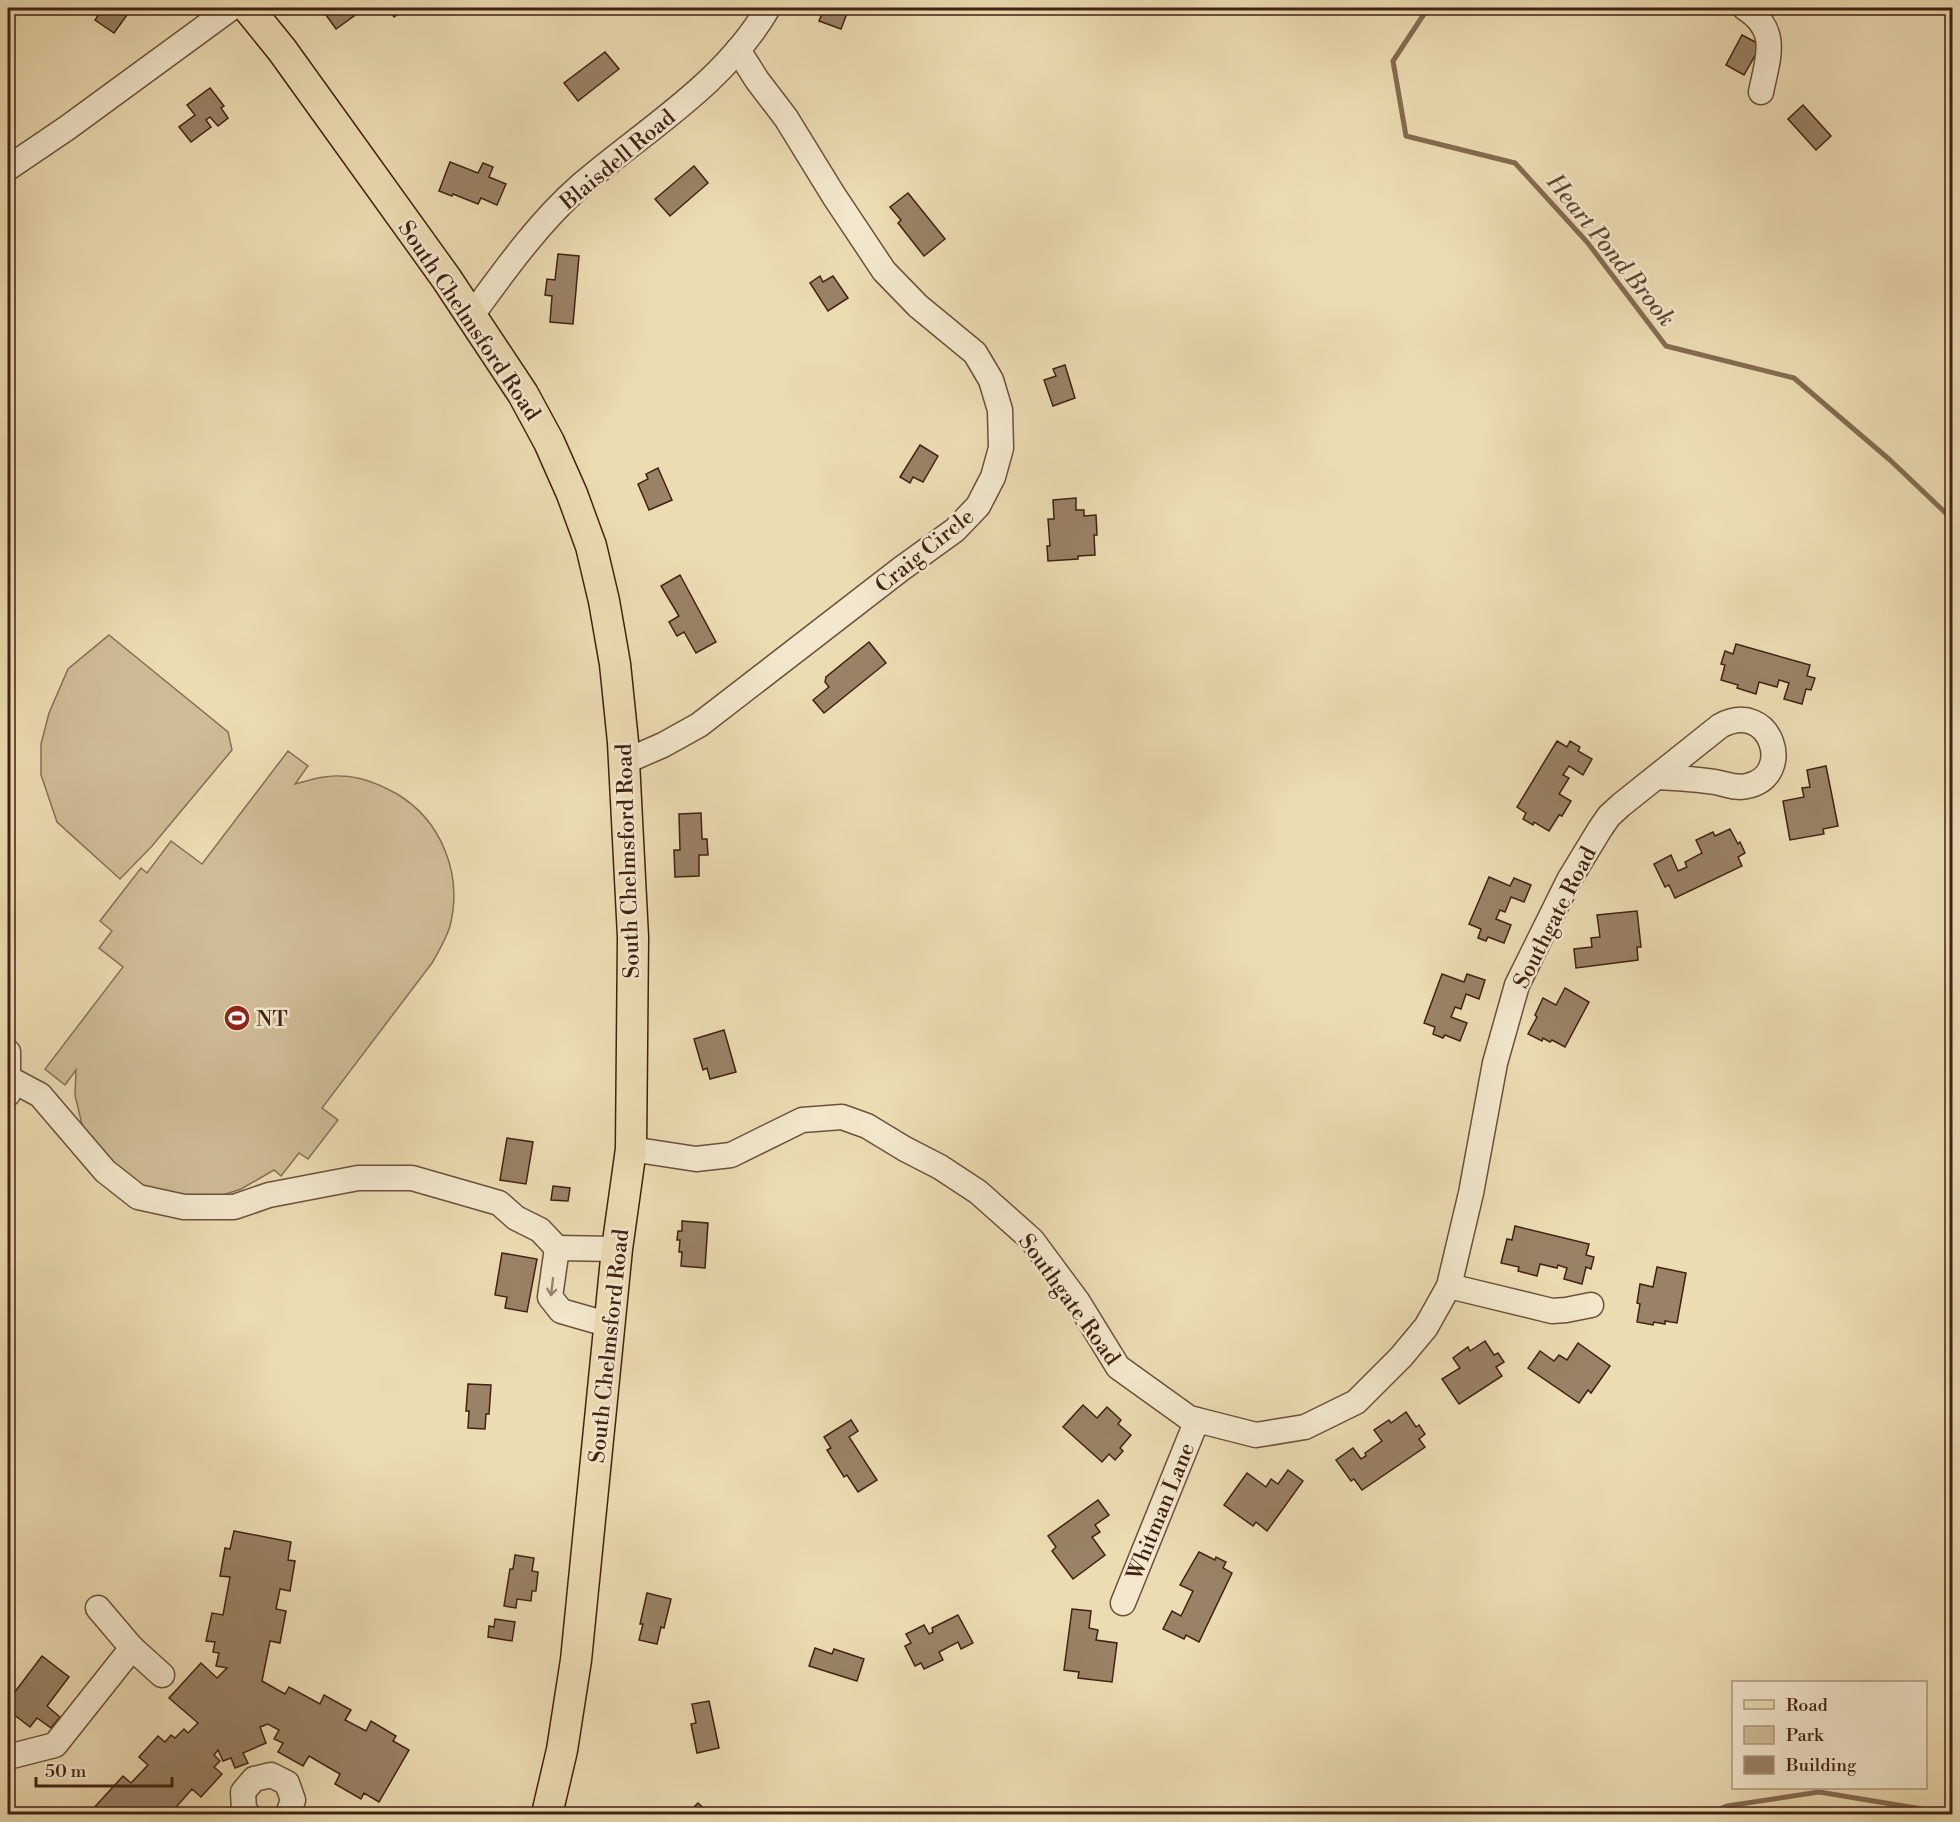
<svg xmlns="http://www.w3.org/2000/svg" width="1960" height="1822" font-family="'Libre Bodoni',serif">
  <rect width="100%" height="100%" fill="#ecdcb2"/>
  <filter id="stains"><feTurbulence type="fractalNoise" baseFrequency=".00333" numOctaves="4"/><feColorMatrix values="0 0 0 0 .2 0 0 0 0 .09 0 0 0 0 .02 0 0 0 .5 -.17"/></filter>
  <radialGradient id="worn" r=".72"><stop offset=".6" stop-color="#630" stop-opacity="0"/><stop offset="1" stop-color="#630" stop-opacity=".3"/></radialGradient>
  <g fill="#cfbc97" stroke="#886e56" stroke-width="1.5">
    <polygon points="109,635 228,732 232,750 152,846 120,879 57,822 41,775 41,744 49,713 68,669"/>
    <path d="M288,751L308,766L295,784C310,780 325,775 340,776C359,776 381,785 397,794C442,821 463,875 450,926C446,939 439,951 432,963L322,1108L338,1120L308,1159L299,1153L281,1176L274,1170L241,1189L214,1198H179L147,1190L115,1171L83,1129L75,1095L76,1070L65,1085L45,1069L123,967L99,948L112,931L100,921L141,868L147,873L171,841L202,864Z"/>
  </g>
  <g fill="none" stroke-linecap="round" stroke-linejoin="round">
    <g stroke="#856b52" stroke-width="5">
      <polyline points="1428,8 1393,61 1406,136 1515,163 1587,242 1666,346 1794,378 1890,460 1952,519"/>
      <polyline points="1706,1814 1727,1806 1819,1792 1934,1811 1941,1814"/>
    </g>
  </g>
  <g fill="#9a8266" stroke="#412114" stroke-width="1.5">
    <polygon points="103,8 132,8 114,33 95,20"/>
    <polygon points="321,8 354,8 358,13 336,29"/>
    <polygon points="388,8 398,8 401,12 394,17"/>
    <polygon points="824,8 849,8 841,29 819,21"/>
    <polygon points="1742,35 1761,45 1744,75 1726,65"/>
    <polygon points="605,52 619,69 578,101 564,83"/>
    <polygon points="210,88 224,106 221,108 228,118 218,126 210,117 206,120 211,127 191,142 179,127 195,115 187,105"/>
    <polygon points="1803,105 1831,136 1816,150 1788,119"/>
    <polygon points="450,162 478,173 483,163 493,167 489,177 506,184 497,205 481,198 478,204 453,194 452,196 439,191"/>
    <polygon points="694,166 708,183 670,216 655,199"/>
    <polygon points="908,193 945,239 924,256 898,223 901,220 890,207"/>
    <polygon points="558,254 579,256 573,324 550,322 552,296 545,295 547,279 555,280"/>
    <polygon points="820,276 823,282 833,276 848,298 828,311 810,283"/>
    <polygon points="1065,365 1075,398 1053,406 1044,380 1056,376 1053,369"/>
    <polygon points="920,445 938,456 923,482 913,477 910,483 900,477"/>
    <polygon points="658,468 672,500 649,510 638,484 648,479 646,474"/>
    <polygon points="1076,498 1076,510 1084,510 1084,516 1096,515 1097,535 1094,535 1095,555 1078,556 1078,559 1048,561 1047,546 1050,546 1048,519 1054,519 1053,500"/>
    <polygon points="680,575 716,642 696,653 684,632 677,636 669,622 679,616 661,586"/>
    <polygon points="869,642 886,663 824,713 813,700 829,687 825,682 826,677"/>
    <polygon points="1736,644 1810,665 1807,676 1815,678 1811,690 1806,689 1802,704 1784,699 1789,683 1779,680 1777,687 1759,682 1756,694 1737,688 1738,685 1721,680 1725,665 1721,664 1725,651 1733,654"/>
    <polygon points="1557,741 1567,747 1570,741 1580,747 1578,751 1592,759 1583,775 1569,766 1563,775 1569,778 1559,794 1571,801 1562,816 1559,815 1549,831 1534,822 1533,825 1523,819 1526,813 1517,807"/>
    <polygon points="1826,766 1838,826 1823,829 1824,834 1790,840 1783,801 1804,797 1802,788 1810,787 1807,770"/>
    <polygon points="701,813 702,839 707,839 708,855 699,855 699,876 675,877 674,850 680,850 679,814"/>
    <polygon points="1730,829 1738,844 1740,842 1745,853 1738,857 1742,866 1675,898 1669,885 1665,887 1654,864 1671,855 1678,871 1687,867 1685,862 1702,853 1696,840 1713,832 1715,836"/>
    <polygon points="1489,877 1510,886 1514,878 1531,885 1524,902 1511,897 1505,912 1500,910 1496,919 1511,925 1504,943 1488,937 1486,941 1478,938 1481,929 1469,924"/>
    <polygon points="1637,911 1641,947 1637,947 1638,960 1576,968 1574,949 1592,947 1591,938 1600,937 1597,915"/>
    <polygon points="1442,974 1464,982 1467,974 1485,980 1479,999 1466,994 1461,1009 1455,1007 1451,1017 1467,1023 1460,1041 1445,1035 1443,1038 1433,1034 1435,1027 1424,1023"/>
    <polygon points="1565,988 1589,1002 1565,1047 1552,1040 1550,1042 1543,1038 1542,1041 1528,1034 1537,1017 1535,1015 1543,998 1556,1005"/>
    <polygon points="724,1030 736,1072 710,1079 707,1068 703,1070 694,1039"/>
    <polygon points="507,1138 533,1142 526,1184 500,1180"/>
    <polygon points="553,1186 570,1188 568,1201 551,1200"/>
    <polygon points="682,1221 708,1223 705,1268 681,1266 682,1252 679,1252 680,1240 677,1240 678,1231 682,1231"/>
    <polygon points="1515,1226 1589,1244 1586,1255 1594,1257 1591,1269 1586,1267 1582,1284 1564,1279 1567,1268 1558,1265 1557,1268 1540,1264 1537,1276 1518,1271 1519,1267 1501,1263 1507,1239 1512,1240"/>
    <polygon points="502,1253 537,1259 527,1312 505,1308 507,1297 495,1295"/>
    <polygon points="1657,1267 1686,1273 1677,1323 1665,1321 1665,1324 1654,1322 1653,1325 1637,1322 1640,1304 1637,1303 1640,1284 1653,1287"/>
    <polygon points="1485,1341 1494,1355 1498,1353 1504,1362 1496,1367 1502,1376 1459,1404 1442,1379 1460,1368 1453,1358 1468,1347 1470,1351"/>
    <polygon points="1578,1343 1610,1366 1591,1393 1588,1390 1579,1403 1528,1368 1540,1351 1554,1361 1559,1355 1567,1360"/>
    <polygon points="468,1384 491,1385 489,1414 486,1414 485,1429 468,1428 469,1411 466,1411"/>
    <polygon points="1083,1405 1097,1418 1107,1407 1121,1420 1118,1424 1131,1435 1120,1448 1123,1451 1115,1460 1109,1454 1102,1462 1063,1427"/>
    <polygon points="1406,1412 1416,1427 1419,1425 1425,1434 1419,1439 1425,1447 1362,1490 1354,1479 1351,1481 1336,1460 1353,1448 1361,1459 1366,1456 1365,1453 1382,1441 1374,1430 1389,1420 1391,1423"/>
    <polygon points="851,1420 858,1431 849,1437 877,1480 858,1492 847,1475 844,1477 827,1450 831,1448 824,1437"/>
    <polygon points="1288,1470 1303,1481 1267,1531 1256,1522 1253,1526 1224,1505 1247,1473 1266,1487 1271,1479 1278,1484"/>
    <polygon points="1098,1500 1109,1515 1095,1525 1100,1532 1092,1537 1105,1555 1073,1579 1052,1551 1056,1547 1048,1536"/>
    <polygon points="234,1531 291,1542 288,1560 295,1561 290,1591 280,1589 276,1609 286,1611 280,1643 270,1641 262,1681 285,1694 289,1687 320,1704 324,1695 351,1710 345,1720 366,1731 371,1721 396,1736 393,1741 409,1750 379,1802 364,1793 361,1799 335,1784 340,1774 309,1756 303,1766 278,1752 283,1743 274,1739 279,1730 268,1724 260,1727 266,1743 243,1753 248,1763 235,1768 231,1758 223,1761 218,1750 214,1755 220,1761 214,1767 222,1774 201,1797 192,1789 170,1814 97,1814 92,1810 123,1776 131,1783 148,1765 139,1757 158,1736 165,1742 171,1735 175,1738 184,1729 188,1733 198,1723 169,1698 201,1663 217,1678 227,1668 216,1666 219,1653 213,1652 215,1642 206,1641 212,1613 223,1615 230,1577 220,1576 225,1548 230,1549"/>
    <polygon points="1199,1552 1215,1560 1216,1557 1226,1562 1223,1568 1232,1573 1199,1642 1186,1635 1184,1639 1163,1629 1172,1611 1181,1616 1193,1591 1180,1585"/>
    <polygon points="515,1555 534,1558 532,1571 538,1572 536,1591 532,1591 531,1601 517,1599 516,1608 504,1606 510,1569 513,1569"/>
    <polygon points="647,1593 671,1599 664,1628 661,1627 657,1644 639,1640 643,1624 640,1624"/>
    <polygon points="1072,1609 1091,1611 1089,1628 1098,1630 1096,1640 1117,1643 1112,1682 1078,1678 1079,1672 1064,1670"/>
    <polygon points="958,1615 973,1643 961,1649 958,1642 939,1652 943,1660 924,1669 921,1663 915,1666 905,1646 911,1643 906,1634 924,1625 929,1634 933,1632 932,1628"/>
    <polygon points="495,1619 515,1622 512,1641 488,1637 489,1626 494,1627"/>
    <polygon points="815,1648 832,1654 834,1649 864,1659 857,1681 809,1666"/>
    <polygon points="42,1656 69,1677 47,1706 60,1717 51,1728 37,1718 30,1727 8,1710 8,1701"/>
    <polygon points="709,1701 719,1748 697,1753 691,1724 696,1723 692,1704"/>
    <polygon points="698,1803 710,1814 687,1814"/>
  </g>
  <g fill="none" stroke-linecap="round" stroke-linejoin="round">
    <defs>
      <g id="minor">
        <path d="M1745,8C1780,30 1768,58 1761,92"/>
        <polyline points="8,168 67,128 231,8"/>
        <path d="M472,315C505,270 538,223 580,186C645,130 724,84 768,8"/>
        <polyline points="624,762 663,745 699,725 901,569 955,530 978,506 993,477 1001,448 1000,410 991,380 975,353 918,306 884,271 834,196 786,118 757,80 738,50"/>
        <polyline points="8,1052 8,1094"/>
        <polyline points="8,1078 40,1095 105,1171 138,1197 184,1207 234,1207 269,1195 358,1178 412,1178 499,1203 516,1218 540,1230 557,1248"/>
        <path d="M631,1149L696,1159L731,1155L802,1120L842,1117L867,1126L905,1149L940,1167L978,1192L1032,1240L1078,1302L1118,1367L1189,1418L1256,1435L1305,1427L1356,1402L1401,1357L1426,1327L1449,1286L1471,1193L1495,1063L1517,985L1569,880L1600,829L1609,816L1621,805L1720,726C1771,698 1796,776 1747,786C1736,789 1726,784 1715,782C1696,779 1676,778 1656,777"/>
        <polyline points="1449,1286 1552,1311 1566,1310 1591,1305"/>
        <polyline points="610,1325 561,1311 550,1297 557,1248 617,1249"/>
        <polyline points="1123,1603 1197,1420"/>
        <polyline points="132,1648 162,1675"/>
        <polyline points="8,1757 55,1745 132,1648 98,1608"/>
        <polyline points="248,1814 244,1810 243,1792 254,1779 271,1775 287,1783 293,1800 288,1814"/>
      </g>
      <polyline id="major" points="248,8 282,50 446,278 523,394 549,442 572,494 591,546 604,601 615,664 623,742 633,937 631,1149 617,1249 576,1660 562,1750 547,1814"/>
    </defs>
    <use href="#minor" stroke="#6c503c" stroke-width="27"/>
    <use href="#major" stroke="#412114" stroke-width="33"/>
    <use href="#minor" stroke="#f3e8cd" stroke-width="24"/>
    <use href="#major" stroke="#ecdcb2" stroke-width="30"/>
  </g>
  <defs><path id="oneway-shaft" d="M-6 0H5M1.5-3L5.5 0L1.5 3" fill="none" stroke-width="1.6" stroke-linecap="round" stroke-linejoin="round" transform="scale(1.5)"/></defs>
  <use stroke="#9a8470" href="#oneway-shaft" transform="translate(552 1287) rotate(97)"/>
  <defs>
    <symbol id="stadium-disc" viewBox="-11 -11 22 22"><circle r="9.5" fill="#8f2418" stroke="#f3e8cd"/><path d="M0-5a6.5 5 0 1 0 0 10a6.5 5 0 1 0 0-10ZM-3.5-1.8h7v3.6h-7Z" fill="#fff"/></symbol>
  </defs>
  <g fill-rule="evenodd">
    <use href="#stadium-disc" x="222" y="1003" width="30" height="30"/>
  </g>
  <g text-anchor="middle" stroke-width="5" stroke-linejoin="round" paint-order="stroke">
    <g font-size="22" fill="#412114" stroke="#f3e8cd">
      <text transform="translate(617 159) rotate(-40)" y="8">Blaisdell Road</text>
      <text transform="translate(470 320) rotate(56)" y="8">South Chelmsford Road</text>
      <text transform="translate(924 550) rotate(-39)" y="8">Craig Circle</text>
      <text transform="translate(627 861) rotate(-92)" y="8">South Chelmsford Road</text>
      <text transform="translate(1554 917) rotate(-63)" y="8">Southgate Road</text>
      <text transform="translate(1070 1299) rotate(54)" y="8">Southgate Road</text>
      <text transform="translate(608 1346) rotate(-84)" y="8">South Chelmsford Road</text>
      <text transform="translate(1160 1511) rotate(-68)" y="8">Whitman Lane</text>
    </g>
    <g font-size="22" fill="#412114" stroke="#f3e8cd" text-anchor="start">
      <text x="256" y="1026">NT</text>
    </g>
    <g font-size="24" font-style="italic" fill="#634633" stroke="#f3e8cd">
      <text transform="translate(1611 250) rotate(51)" y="8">Heart Pond Brook</text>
    </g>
  </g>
  <rect width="1960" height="1822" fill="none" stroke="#ecdcb2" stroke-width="30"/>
  <rect x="9" y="9" width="1942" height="1804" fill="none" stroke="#412114" stroke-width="3"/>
  <rect x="15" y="15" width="1930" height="1792" fill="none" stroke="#412114" stroke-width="1.5"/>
  <rect x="1732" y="1681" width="195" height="108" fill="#f3e8cd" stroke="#ac9883" stroke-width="1.5"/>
  <rect x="1744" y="1700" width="30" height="9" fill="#ecdcb2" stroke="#ac9883" stroke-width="1.5"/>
  <text x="1786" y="1711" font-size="18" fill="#412114">Road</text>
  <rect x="1744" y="1726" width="30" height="18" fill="#cfbc97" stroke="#ac9883" stroke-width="1.5"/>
  <text x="1786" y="1741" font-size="18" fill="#412114">Park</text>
  <rect x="1744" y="1756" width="30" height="18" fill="#9a8266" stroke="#ac9883" stroke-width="1.5"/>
  <text x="1786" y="1771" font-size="18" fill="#412114">Building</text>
  <path d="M36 1777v9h136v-9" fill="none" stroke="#412114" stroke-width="3"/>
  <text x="45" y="1777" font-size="18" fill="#412114" stroke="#f3e8cd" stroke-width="4.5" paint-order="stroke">50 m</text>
  <rect width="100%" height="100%" filter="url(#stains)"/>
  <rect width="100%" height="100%" fill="url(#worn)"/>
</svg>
